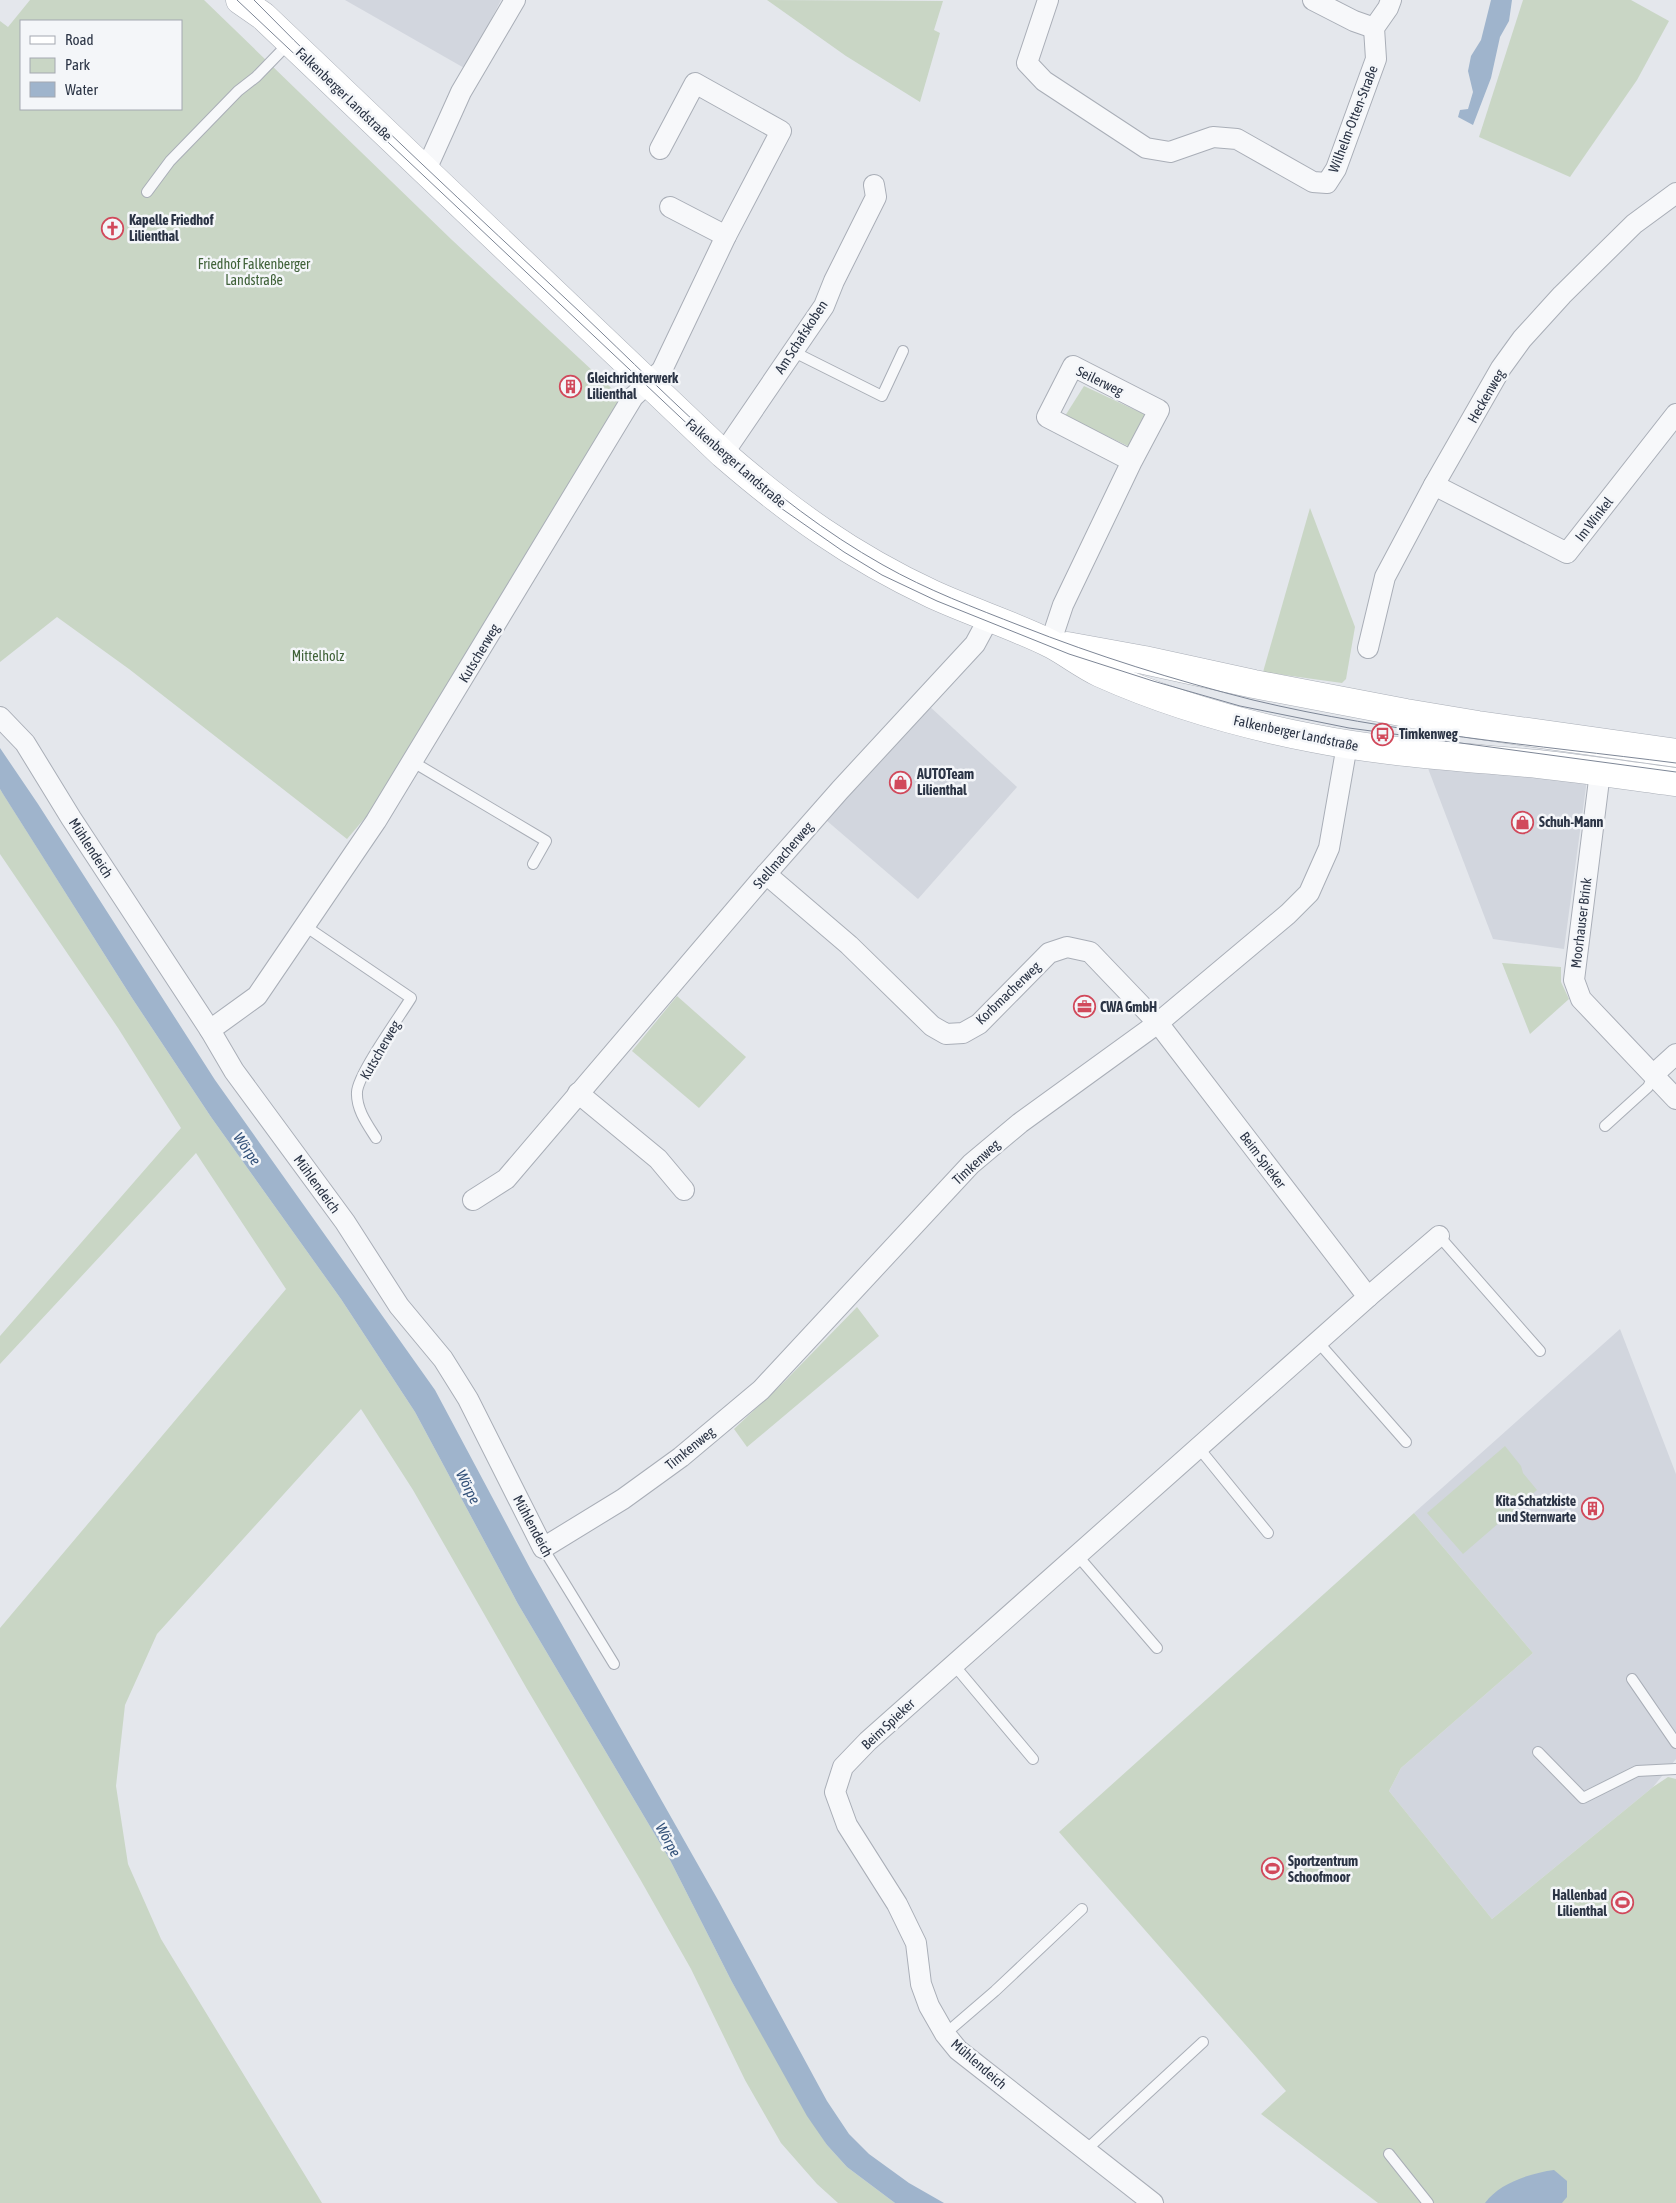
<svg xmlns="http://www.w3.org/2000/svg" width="1676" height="2203" font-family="'Asap Condensed',sans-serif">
  <rect width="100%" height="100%" fill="#e4e7ec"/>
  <g fill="#d2d6de">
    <polygon points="345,0 501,0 466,69"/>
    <polygon points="928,705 1017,787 918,899 826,820"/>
    <polygon points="1421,750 1586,775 1586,787 1564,949 1493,939"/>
    <polygon points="1620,1329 1676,1474 1676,1759 1653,1787 1492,1919 1389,1791 1401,1768 1533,1653 1414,1513"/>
  </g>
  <g fill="#c9d6c5" fill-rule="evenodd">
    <path d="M30,0H204L452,240L623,399L376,805L347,839L129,669L57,617L0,662V21L8,27ZM21,21H181V109H21Z"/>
    <polygon points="767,0 943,1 934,30 940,33 920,102 846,56"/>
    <polygon points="1523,0 1631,0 1669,21 1637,80 1570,177 1479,137"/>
    <polygon points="1084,386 1148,416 1132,448 1065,416"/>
    <polygon points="1310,508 1355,627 1346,679 1342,683 1263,672"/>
    <polygon points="0,789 132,998 211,1117 341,1299 415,1412 518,1604 670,1860 732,1982 827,2145 847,2167 895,2203 838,2203 817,2184 781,2143 745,2080 691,1969 640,1879 527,1689 413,1490 361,1409 157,1634 125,1705 116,1786 128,1864 161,1939 322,2203 0,2203 0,1628 286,1289 196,1153 0,1364 0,1336 181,1128 118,1028 0,854"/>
    <polygon points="1502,963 1561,967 1561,982 1569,999 1530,1034"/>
    <polygon points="677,996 746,1057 699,1108 632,1051"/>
    <polygon points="857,1307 879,1336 747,1447 734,1429 784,1382"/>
    <polygon points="1505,1446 1521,1466 1523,1473 1537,1490 1463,1554 1427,1513"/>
    <polygon points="1414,1513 1533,1653 1401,1768 1389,1791 1492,1919 1653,1787 1668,1777 1676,1779 1676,2203 1378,2203 1261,2114 1286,2091 1059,1832"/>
  </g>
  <g fill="#9fb4cc">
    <polygon points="1491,0 1512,0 1509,21 1500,37 1491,78 1473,125 1458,117 1460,110 1468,109 1473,92 1468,71 1471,56 1481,40"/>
    <polygon points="0,748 38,804 215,1080 435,1390 531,1570 718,1900 827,2101 849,2134 869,2154 909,2183 944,2203 895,2203 847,2167 827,2145 807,2116 732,1982 670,1860 518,1604 415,1412 341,1299 211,1117 132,998 3,794 0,789"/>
    <path d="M1554,2170L1567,2181V2197L1562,2203H1485C1499,2183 1531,2173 1554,2170Z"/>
  </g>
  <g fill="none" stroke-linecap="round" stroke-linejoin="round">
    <defs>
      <g id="lane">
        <polyline points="147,192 170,161 238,91 256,77 289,43"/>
        <polyline points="792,351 882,396 903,351"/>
        <polyline points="413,762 546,841 533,864"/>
        <path d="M305,926L411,998C400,1016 358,1074 357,1092C356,1109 367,1124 376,1138"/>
        <polyline points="1605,1126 1648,1087 1654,1074"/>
        <polyline points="1439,1236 1540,1351"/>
        <polyline points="1318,1342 1406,1442"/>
        <polyline points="1198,1447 1268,1533"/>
        <polyline points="543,1548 614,1664"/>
        <polyline points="1077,1555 1157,1648"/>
        <polyline points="954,1665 1033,1759"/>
        <polyline points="1632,1679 1676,1743"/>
        <polyline points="1538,1752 1583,1798 1637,1771 1676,1769"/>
        <polyline points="945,2034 995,1991 1082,1909"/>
        <polyline points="1086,2150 1203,2042"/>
        <polyline points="1389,2154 1428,2203"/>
      </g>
      <g id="street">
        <polyline points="1048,0 1027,63 1044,81 1146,148 1170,152 1213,137 1237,139 1313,182 1327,183 1336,169 1376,59 1374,28 1388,8 1391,0"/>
        <polyline points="1313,0 1354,21 1374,28"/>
        <polyline points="425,172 461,92 515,0"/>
        <polyline points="670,207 726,236"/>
        <polyline points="723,454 824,306 834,281 876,197 874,185"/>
        <polyline points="1434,485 1567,553 1676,414"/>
        <polyline points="1050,644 1063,605 1132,461 1159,410 1073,366 1047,417 1132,461"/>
        <polyline points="1368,648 1385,577 1434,485 1501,368 1522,339 1562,295 1634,224 1676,193"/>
        <polyline points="0,717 25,743 71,818 210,1030 234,1071 345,1222 399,1306 443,1359 468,1399 543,1548 623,1499 681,1457 761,1390 971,1164 1020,1123 1158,1023 1288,914 1309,893 1329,848 1347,745"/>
        <polyline points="1600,772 1574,980 1581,999 1676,1099"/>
        <polyline points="766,874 849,945 932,1026 946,1034 963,1033 979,1024 1049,953 1067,947 1090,952 1158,1023 1368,1297 868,1741 843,1767 835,1792 847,1825 897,1904 916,1943 921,1984 929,2006 945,2034 958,2050 1153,2203"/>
        <polyline points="210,1030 257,996 376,821 633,397 662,370 726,236 781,131 695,83 660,149"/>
        <polyline points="1654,1074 1676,1054"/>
        <polyline points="578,1093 658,1159 684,1190"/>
        <polyline points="473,1200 506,1179 766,874 840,790 975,644 989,618"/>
        <polyline points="1368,1297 1439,1236"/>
      </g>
      <g id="secondary">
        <path d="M240,0L263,16L723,454C790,512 851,556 932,594C971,612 1013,625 1051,644C1068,653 1083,665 1100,673C1167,703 1240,724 1312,738C1387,753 1462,757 1538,764C1584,769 1630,776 1676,782"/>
        <polyline points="1067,646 1144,660 1254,684 1406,713 1478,725 1676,753"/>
      </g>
    </defs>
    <use href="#lane" stroke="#a9aeb7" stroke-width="12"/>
    <use href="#street" stroke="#a9aeb7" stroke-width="22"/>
    <use href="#secondary" stroke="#a9aeb7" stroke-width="29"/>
    <use href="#lane" stroke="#f7f8fa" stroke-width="10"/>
    <use href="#street" stroke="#f7f8fa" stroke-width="20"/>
    <use href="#secondary" stroke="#fff" stroke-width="28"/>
    <g stroke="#7d8696" stroke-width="1">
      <polyline points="237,0 765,497 844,552 882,575 937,601 1069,654 1153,681 1240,706 1349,728 1676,772"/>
      <path d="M254,0C360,108 471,210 581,313C677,404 767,500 883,565C927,590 975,608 1021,626C1097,656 1174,680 1253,700C1391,733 1535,745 1676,763"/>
    </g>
  </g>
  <defs>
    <symbol id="church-ring" viewBox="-11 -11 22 22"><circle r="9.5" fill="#f4f6f9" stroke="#d1495b" stroke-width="1.5"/><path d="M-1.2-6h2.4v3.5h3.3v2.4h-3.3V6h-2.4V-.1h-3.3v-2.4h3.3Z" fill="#d1495b"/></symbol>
    <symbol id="building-ring" viewBox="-11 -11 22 22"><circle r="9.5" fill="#f4f6f9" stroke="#d1495b" stroke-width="1.5"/><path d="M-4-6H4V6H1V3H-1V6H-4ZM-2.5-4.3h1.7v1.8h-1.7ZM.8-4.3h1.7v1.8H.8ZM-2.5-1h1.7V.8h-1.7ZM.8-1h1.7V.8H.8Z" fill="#d1495b"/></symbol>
    <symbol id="bus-ring" viewBox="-11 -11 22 22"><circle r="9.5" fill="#f4f6f9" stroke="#d1495b" stroke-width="1.5"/><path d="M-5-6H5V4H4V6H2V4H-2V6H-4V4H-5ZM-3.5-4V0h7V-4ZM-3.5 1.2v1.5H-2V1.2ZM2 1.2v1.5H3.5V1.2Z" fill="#d1495b"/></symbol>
    <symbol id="shop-ring" viewBox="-11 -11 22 22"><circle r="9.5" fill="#f4f6f9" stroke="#d1495b" stroke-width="1.5"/><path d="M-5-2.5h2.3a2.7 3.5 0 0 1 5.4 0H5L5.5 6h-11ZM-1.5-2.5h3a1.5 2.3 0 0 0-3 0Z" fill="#d1495b"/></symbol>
    <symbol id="office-ring" viewBox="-11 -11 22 22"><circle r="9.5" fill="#f4f6f9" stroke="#d1495b" stroke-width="1.5"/><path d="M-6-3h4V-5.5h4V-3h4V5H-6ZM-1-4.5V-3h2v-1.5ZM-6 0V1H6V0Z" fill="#d1495b"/></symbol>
    <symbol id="stadium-ring" viewBox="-11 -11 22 22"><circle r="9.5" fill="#f4f6f9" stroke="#d1495b" stroke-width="1.5"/><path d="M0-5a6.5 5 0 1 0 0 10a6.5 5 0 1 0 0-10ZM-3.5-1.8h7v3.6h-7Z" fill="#d1495b"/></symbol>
  </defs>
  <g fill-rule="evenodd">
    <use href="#church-ring" x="100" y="216" width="25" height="25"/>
    <use href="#building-ring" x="558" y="374" width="25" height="25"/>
    <use href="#bus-ring" x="1370" y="722" width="25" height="25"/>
    <use href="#shop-ring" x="888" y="770" width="25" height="25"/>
    <use href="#shop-ring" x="1510" y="810" width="25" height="25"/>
    <use href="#office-ring" x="1072" y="994" width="25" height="25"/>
    <use href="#building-ring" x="1580" y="1496" width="25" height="25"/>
    <use href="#stadium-ring" x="1260" y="1856" width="25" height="25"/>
    <use href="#stadium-ring" x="1610" y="1890" width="25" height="25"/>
  </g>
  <g text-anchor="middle" stroke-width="5" stroke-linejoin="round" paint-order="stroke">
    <g font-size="14" fill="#2b3445" stroke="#f4f6f9">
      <text transform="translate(344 94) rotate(44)" y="5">Falkenberger Landstraße</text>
      <text transform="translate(1353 119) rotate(-69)" y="5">Wilhelm-Otten-Straße</text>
      <text transform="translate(801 337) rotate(-57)" y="5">Am Schafskoben</text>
      <text transform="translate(1100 381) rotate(26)" y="5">Seilerweg</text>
      <text transform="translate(1486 396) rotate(-60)" y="5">Heckenweg</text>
      <text transform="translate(736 463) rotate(41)" y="5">Falkenberger Landstraße</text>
      <text transform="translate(1594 519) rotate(-52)" y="5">Im Winkel</text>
      <text transform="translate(479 653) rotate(-59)" y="5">Kutscherweg</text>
      <text transform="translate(1296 733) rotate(12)" y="5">Falkenberger Landstraße</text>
      <text transform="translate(91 848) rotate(57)" y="5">Mühlendeich</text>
      <text transform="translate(783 855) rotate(-49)" y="5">Stellmacherweg</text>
      <text transform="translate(1581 923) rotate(-83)" y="5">Moorhauser Brink</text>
      <text transform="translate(1008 993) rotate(-44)" y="5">Korbmacherweg</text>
      <text transform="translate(380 1050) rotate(-60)" y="5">Kutscherweg</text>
      <text transform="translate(1263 1160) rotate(53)" y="5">Beim Spieker</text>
      <text transform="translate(976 1162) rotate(-43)" y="5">Timkenweg</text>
      <text transform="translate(317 1184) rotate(54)" y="5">Mühlendeich</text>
      <text transform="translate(690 1448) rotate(-39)" y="5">Timkenweg</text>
      <text transform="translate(533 1526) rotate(62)" y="5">Mühlendeich</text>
      <text transform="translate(888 1724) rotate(-43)" y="5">Beim Spieker</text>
      <text transform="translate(979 2064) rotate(41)" y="5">Mühlendeich</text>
    </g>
    <g font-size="14" font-weight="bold" fill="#2b3445" stroke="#f4f6f9" text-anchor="start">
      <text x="129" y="225">Kapelle Friedhof<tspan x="129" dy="16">Lilienthal</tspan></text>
      <text x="587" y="383">Gleichrichterwerk<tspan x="587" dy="16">Lilienthal</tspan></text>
      <text x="1399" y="739">Timkenweg</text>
      <text x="917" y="779">AUTOTeam<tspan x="917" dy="16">Lilienthal</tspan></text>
      <text x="1539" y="827">Schuh-Mann</text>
      <text x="1100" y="1012">CWA GmbH</text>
      <text x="1576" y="1506" text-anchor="end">Kita Schatzkiste<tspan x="1576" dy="16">und Sternwarte</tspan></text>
      <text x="1288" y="1866">Sportzentrum<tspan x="1288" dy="16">Schoofmoor</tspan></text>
      <text x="1607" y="1900" text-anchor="end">Hallenbad<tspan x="1607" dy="16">Lilienthal</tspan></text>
    </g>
    <g font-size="14" fill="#3f6138" stroke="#f4f6f9">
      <text x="254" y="269">Friedhof Falkenberger<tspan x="254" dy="16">Landstraße</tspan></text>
      <text x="318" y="661">Mittelholz</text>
    </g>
    <g font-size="15" font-style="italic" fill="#34527a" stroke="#f4f6f9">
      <text transform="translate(247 1149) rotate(55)" y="5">Wörpe</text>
      <text transform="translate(468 1487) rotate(63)" y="5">Wörpe</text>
      <text transform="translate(668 1840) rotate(61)" y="5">Wörpe</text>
    </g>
  </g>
  <rect x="20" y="20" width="162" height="90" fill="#f4f6f9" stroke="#a4a8b1"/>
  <rect x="30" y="36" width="25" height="8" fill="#ffffff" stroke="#a4a8b1"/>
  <text x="65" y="45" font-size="15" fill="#2b3445">Road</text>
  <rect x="30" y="58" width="25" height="15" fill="#c9d6c5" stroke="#a4a8b1"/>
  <text x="65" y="70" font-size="15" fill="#2b3445">Park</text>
  <rect x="30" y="82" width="25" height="15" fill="#9fb4cc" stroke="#a4a8b1"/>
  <text x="65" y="95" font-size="15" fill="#2b3445">Water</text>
</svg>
